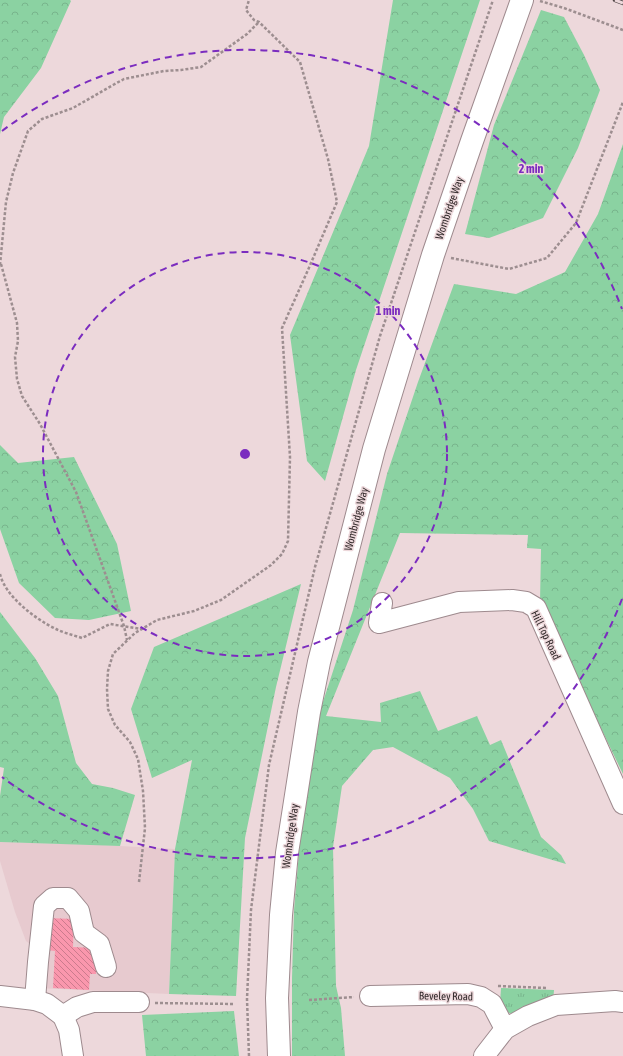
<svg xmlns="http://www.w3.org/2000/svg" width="623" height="1056" font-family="'Asap Condensed',sans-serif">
  <defs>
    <pattern id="grass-tufts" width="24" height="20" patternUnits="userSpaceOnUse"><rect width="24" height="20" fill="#8bd2a2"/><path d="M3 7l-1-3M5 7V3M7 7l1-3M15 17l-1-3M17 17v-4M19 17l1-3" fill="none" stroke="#78b48c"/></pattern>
    <pattern id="forest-crowns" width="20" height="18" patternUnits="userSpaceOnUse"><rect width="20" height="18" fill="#8bd2a2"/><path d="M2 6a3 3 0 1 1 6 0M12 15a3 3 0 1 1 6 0" fill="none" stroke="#78b48c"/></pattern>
    <pattern id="building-back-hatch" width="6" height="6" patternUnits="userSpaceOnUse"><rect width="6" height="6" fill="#fa97ad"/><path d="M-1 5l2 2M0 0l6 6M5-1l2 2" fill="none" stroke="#cb7b8d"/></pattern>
  </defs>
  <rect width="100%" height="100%" fill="#edd8db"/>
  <polygon fill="#e7cacf" points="0,842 102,845 175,849 169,994 37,988 39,951 26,941 15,912 0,861"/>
  <polygon fill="url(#grass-tufts)" points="501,988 554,990 553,1002 515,1014 509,1013 500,1004"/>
  <g fill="url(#forest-crowns)">
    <polygon points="0,0 70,0 71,1 41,68 4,117 0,134"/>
    <polygon points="393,0 480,0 356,370 325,481 307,461 290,335 369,146"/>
    <polygon points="541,10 564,17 584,55 600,90 578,148 543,218 489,238 465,234 494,125"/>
    <polygon points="623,144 623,774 540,602 541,549 527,548 528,535 400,533 326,716 381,722 380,703 420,691 438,731 477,716 490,745 501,740 541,837 561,855 566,864 489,841 473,809 450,778 393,747 373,750 342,786 333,847 336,986 341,1008 345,1056 292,1056 292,978 294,910 303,806 318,717 353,610 387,474 418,382 454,284 516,294 565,272 598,214"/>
    <polygon points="0,445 18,463 74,457 117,544 131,611 89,620 55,618 19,583 0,529"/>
    <polygon points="301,584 276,687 245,838 236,996 169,994 175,849 192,760 152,778 131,709 154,647"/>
    <polygon points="0,612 35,658 58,696 76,763 92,784 113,788 135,795 120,846 0,842 0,796 4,768 0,767"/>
    <polygon points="234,1011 239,1056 146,1056 142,1015"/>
  </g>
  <polygon fill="url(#building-back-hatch)" points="48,918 74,919 73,947 97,948 96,974 90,974 89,990 53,988 55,951 47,950"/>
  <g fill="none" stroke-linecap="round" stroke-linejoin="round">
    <defs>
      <g id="minor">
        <polyline points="382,603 379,623 459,602 512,600 526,602 536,608 623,804"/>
        <polyline points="0,996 35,1000 47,1004 63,1016 77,1007 93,1002 139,1002"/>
        <polyline points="370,996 468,994 481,997 492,1004 505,1029"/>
        <polyline points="35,1000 38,962 44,906 53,898 68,898 79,911 84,933 99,944 106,967"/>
        <polyline points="63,1016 69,1030 73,1056"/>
        <polyline points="484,1056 505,1029 528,1016 556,1005 615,1001 623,1002"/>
      </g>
      <polyline id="major" points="279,1056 277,998 281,915 287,853 309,712 319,662 374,449 433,255 472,141 522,0"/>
    </defs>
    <use href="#minor" stroke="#9e8a8e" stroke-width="22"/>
    <use href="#major" stroke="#9e8a8e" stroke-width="24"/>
    <g stroke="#9d8e90" stroke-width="2.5" stroke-dasharray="3 2" stroke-linecap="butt">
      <polyline points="540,1 564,8 623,30"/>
      <polyline points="451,258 509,269 547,258 576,223 623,102"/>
      <polyline points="1,264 17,323 18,341 15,357 17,379 22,396 40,424 76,492 124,626 127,640"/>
      <polyline points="0,265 6,202 13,173 28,131 42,119 73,108 113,85 124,79 164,71 181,70 201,67 247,34 259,22"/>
      <path d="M0,574C5,596 35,619 56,629C64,633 73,635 82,638L110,624L141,629"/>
      <polyline points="139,882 145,828 143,791 138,759 130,742 115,725 108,709 107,689 108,671 113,654 135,633 157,620 194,611 221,600 271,565 282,554 288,541 290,457 282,328 308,270 337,202 328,159 300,62 259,22 254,20 246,10 249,0"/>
      <polyline points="498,986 547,988"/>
      <polyline points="309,1000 354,997"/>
      <polyline points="155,1003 235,1004"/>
      <polyline points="249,1056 247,999 251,910 269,765 315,567 380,336 493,0"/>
    </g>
    <use href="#minor" stroke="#fff" stroke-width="20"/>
    <use href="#major" stroke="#fff" stroke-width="22"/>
    <defs>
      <polyline id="rail" points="615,0 623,3"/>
    </defs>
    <use href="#rail" stroke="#4e4445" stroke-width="4.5"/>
    <use href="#rail" stroke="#edd8db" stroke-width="3" stroke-dasharray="9" stroke-linecap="butt"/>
  </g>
  <g fill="none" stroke="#7b2cbf" stroke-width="2" stroke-dasharray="7 5">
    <circle cx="245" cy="454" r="202"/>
    <path d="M622 599A404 404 0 0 1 2 777M2 131A404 404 0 0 1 622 309"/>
  </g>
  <g text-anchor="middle" stroke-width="3" stroke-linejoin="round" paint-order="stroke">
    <g font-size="11" fill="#322a2b" stroke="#edd8db">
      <text transform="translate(449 208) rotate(-71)" y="4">Wombridge Way</text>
      <text transform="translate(356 519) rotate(-75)" y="4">Wombridge Way</text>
      <text transform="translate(546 635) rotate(64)" y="4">Hill Top Road</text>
      <text transform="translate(290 836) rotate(-82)" y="4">Wombridge Way</text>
      <text transform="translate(446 996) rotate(1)" y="4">Beveley Road</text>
    </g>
  </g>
  <circle cx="245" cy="454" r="6" fill="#7b2cbf" stroke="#edd8db" stroke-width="2"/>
  <g font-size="12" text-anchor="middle" font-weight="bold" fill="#7b2cbf" stroke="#edd8db" stroke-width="3" stroke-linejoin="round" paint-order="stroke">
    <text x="531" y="173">2 min</text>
    <text x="388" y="315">1 min</text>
  </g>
</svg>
